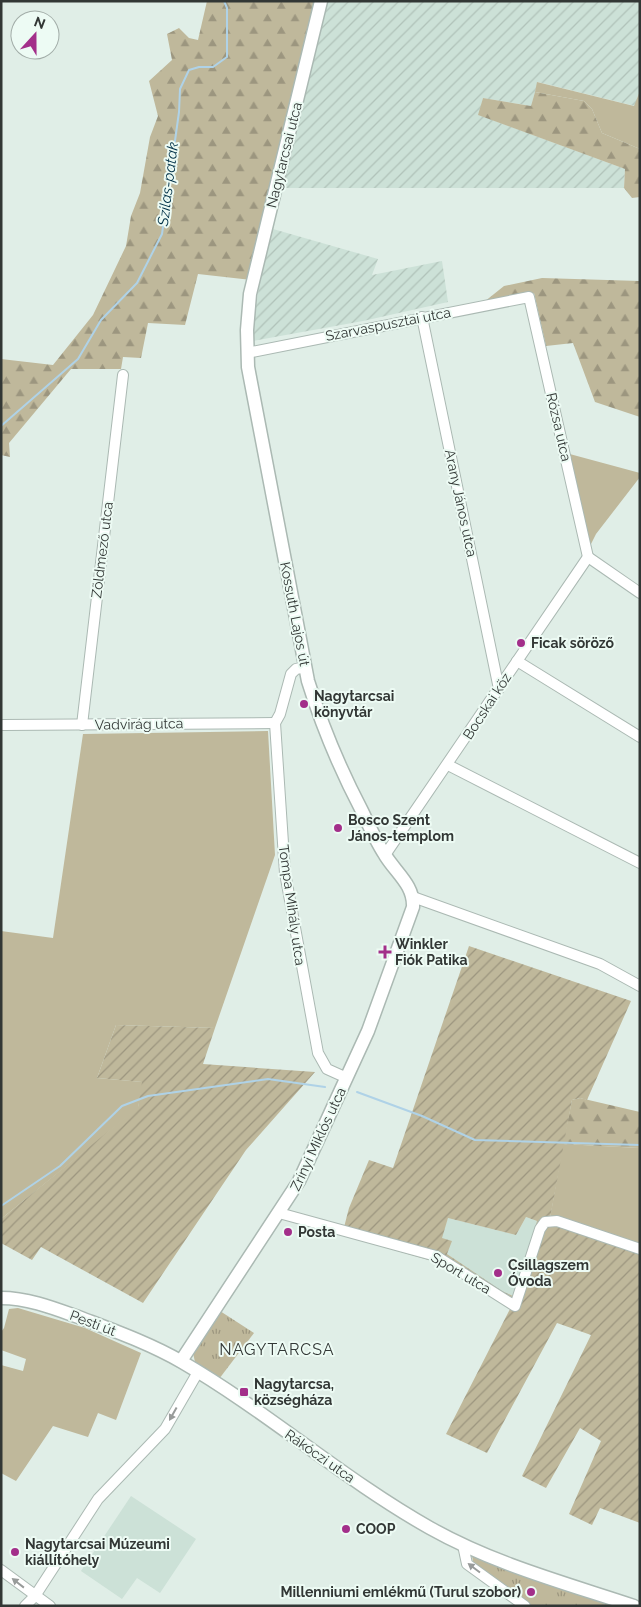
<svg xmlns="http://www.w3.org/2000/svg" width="641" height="1607" font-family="Raleway,sans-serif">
  <defs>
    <pattern id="industrial-furrows" width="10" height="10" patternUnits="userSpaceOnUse" patternTransform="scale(1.25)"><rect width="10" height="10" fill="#cce1d7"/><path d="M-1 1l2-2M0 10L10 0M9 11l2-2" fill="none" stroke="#b0c2b9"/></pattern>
    <pattern id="forest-firs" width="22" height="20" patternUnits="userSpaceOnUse" patternTransform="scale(1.25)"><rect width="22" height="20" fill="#bfb89b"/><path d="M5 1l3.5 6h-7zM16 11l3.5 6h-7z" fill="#9c967f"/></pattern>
    <pattern id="park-tufts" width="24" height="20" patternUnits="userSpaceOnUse" patternTransform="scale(1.25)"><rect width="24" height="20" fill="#bfb89b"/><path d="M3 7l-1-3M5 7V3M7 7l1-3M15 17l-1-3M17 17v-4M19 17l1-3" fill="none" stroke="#9c967f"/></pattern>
    <pattern id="garden-furrows" width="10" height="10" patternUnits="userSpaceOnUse" patternTransform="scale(1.25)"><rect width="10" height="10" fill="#bfb89b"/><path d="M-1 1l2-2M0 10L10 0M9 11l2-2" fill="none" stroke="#9c967f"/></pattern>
  </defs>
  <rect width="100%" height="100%" fill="#e0eee7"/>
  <g fill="#cce1d7">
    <polygon points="526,1217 537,1221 513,1296 502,1292 447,1254 441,1238 448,1218 516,1235"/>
    <polygon points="131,1496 196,1539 160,1593 137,1578 122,1599 81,1571"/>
  </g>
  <g fill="url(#industrial-furrows)">
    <polygon points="323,1 640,1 640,91 635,106 538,82 531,106 483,98 479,115 625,169 624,188 279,188"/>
    <polygon points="273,229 378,259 372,275 442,261 448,302 363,321 253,341 254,319 260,281"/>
  </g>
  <g fill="#bfb89b">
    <polygon points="537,82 634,106 640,91 640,149 602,133 592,109 584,101 535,92"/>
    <polygon points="566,453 640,473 640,477 596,534 587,552"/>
    <polygon points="268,731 275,855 215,1028 116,1025 97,1078 143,1082 138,1108 1,1219 1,931 53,938 83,734"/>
    <polygon points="563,1144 640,1148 640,1252 549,1224"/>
    <polygon points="18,1308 85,1328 141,1353 116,1420 98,1413 88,1437 53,1426 16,1481 1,1473 1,1365 23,1371 26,1359 1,1350 1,1332 4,1328 9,1309"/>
  </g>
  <g fill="url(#forest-firs)">
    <polygon points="207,1 323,1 279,188 273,229 260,281 198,274 185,325 148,323 141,358 123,357 121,369 71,369 9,443 10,457 1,455 1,359 53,365 93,315 126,246 131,216 140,193 150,137 158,116 149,81 172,60 167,34 179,28 189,38 198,40"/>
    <polygon points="535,92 584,101 592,109 602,133 640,149 640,197 632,198 624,188 625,169 478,115 483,98 531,106"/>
    <polygon points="542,278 640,281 640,417 595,402 573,343 546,346 534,293 484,302 504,286"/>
    <polygon points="580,1098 640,1112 640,1148 563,1144 572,1100"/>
  </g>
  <g fill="url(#park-tufts)">
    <polygon points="220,1311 254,1333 219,1379 195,1362 193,1353"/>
    <polygon points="472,1554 616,1606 532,1606 473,1563"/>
  </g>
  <g fill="url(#garden-furrows)" fill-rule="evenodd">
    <path d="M469,946L631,1001L587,1100L580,1098L572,1100L549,1224L640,1252V1523L600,1508L592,1525L569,1514L601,1441L580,1428L546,1488L522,1476L591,1335L557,1323L487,1453L446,1434L510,1309L439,1263L342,1235L349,1208L369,1160L393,1168ZM526,1217L537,1221L513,1296L502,1291L447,1254L452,1241L442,1238L448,1218L516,1235Z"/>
    <polygon points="116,1025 215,1028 203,1064 315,1072 246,1150 143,1303 41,1247 32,1260 1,1243 1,1219 138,1107 142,1082 97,1078"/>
  </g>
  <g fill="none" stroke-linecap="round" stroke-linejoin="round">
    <g stroke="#afd2e7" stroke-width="2">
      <polyline points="1,426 78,359 101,320 137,283 162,234 179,112 180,89 189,70 199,67 213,67 227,57 227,8 224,1"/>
      <polyline points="357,1092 422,1116 475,1140 640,1145"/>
      <polyline points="1,1206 60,1166 122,1106 148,1096 268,1079 325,1087"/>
    </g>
    <defs>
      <g id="minor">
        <polyline points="422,317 499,689"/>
        <polyline points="247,353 529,297 588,557"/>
        <polyline points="588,557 640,593"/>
        <polyline points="517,661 640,737"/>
        <polyline points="305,667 296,669 291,674 280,714 275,723 285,873 318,1053 327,1069 347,1078"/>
        <polyline points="3,725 275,723"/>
        <polyline points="82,725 123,375"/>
        <polyline points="448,765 640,863"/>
        <polyline points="385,855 588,557"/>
        <polyline points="413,897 600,964 640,986"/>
        <polyline points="279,1213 436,1256 515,1306 540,1229 545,1222 557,1221 640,1249"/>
        <polyline points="463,1545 467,1564 525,1606"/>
        <polyline points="1,1570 50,1606"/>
        <polyline points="25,1606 35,1596 98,1499 165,1429 198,1372"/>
      </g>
      <g id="major">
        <path d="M1,1298C29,1298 56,1309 81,1318C115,1331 151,1344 182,1362C268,1412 343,1479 430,1528C494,1564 565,1583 634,1606"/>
        <path d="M181,1361L299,1181L368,1031L413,907C414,885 396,873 385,855C376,841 369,826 362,811C340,769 322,726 308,681L248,367L247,330L250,294L321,1"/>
      </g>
    </defs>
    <use href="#minor" stroke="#abb9b3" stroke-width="12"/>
    <use href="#major" stroke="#abb9b3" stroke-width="15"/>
    <use href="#minor" stroke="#fff" stroke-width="10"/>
    <use href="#major" stroke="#fff" stroke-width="12"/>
  </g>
  <defs><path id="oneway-solid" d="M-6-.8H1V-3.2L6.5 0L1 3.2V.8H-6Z" transform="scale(1.25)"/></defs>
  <g fill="#989b9a">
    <use href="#oneway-solid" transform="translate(173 1414) rotate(119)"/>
    <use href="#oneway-solid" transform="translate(474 1568) rotate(-143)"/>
    <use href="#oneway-solid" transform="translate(18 1583) rotate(-142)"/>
  </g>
  <g fill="#a32f8a" stroke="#edfbf4" stroke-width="2">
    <circle cx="521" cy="643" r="5"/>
    <circle cx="304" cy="704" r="5"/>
    <circle cx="338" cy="828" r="5"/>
    <path d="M382.5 944.5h5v5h5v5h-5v5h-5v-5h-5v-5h5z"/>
    <circle cx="288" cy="1232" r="5"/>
    <circle cx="498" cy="1273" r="5"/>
    <rect x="239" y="1387" width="10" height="10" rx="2.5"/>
    <circle cx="346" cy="1529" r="5"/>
    <circle cx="15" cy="1552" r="5"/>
    <circle cx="531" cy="1592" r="5"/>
  </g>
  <g text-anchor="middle" stroke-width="4" stroke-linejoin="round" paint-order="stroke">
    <g font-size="14" fill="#323735" stroke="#edfbf4">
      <text transform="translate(284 155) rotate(-76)" y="5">Nagytarcsai utca</text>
      <text transform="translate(388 324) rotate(-11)" y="5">Szarvaspusztai utca</text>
      <text transform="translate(559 427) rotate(77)" y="5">Rózsa utca</text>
      <text transform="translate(461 503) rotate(78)" y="5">Arany János utca</text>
      <text transform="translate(102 550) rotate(-83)" y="5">Zöldmező utca</text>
      <text transform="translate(295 614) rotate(79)" y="5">Kossuth Lajos út</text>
      <text transform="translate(487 706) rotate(-57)" y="5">Bocskai köz</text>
      <text transform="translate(139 724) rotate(-1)" y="5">Vadvirág utca</text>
      <text transform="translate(292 905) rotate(82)" y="5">Tompa Mihály utca</text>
      <text transform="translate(318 1139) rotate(-65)" y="5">Zrínyi Miklós utca</text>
      <text transform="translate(461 1273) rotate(31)" y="5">Sport utca</text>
      <text transform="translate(93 1323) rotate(21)" y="5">Pesti út</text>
      <text transform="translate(320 1456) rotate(35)" y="5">Rákóczi utca</text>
    </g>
    <g font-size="14" font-weight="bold" fill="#323735" stroke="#edfbf4" text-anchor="start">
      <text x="531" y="648">Ficak söröző</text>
      <text x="314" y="701">Nagytarcsai<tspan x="314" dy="16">könyvtár</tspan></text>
      <text x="348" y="825">Bosco Szent<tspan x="348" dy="16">János-templom</tspan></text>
      <text x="395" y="949">Winkler<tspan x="395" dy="16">Fiók Patika</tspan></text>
      <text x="298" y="1237">Posta</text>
      <text x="508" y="1270">Csillagszem<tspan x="508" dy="16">Óvoda</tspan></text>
      <text x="254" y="1389">Nagytarcsa,<tspan x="254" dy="16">községháza</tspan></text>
      <text x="356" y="1534">COOP</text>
      <text x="25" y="1549">Nagytarcsai Múzeumi<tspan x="25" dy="16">kiállítóhely</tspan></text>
      <text x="521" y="1597" text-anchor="end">Millenniumi emlékmű (Turul szobor)</text>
    </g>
    <g font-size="15" font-style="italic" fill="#003147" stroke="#edfbf4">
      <text transform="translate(168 184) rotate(-83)" y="5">Szilas-patak</text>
    </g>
    <g font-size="16" letter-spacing="1" fill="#323735" stroke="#edfbf4">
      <text x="277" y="1355">NAGYTARCSA</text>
    </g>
  </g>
  <rect width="641" height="1607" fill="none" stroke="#323735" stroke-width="5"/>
  <g transform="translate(35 35) rotate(21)"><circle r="24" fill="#edfbf4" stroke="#a2ada8"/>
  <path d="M0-4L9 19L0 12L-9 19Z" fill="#a32f8a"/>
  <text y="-8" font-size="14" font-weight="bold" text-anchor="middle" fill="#323735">N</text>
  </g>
</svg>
